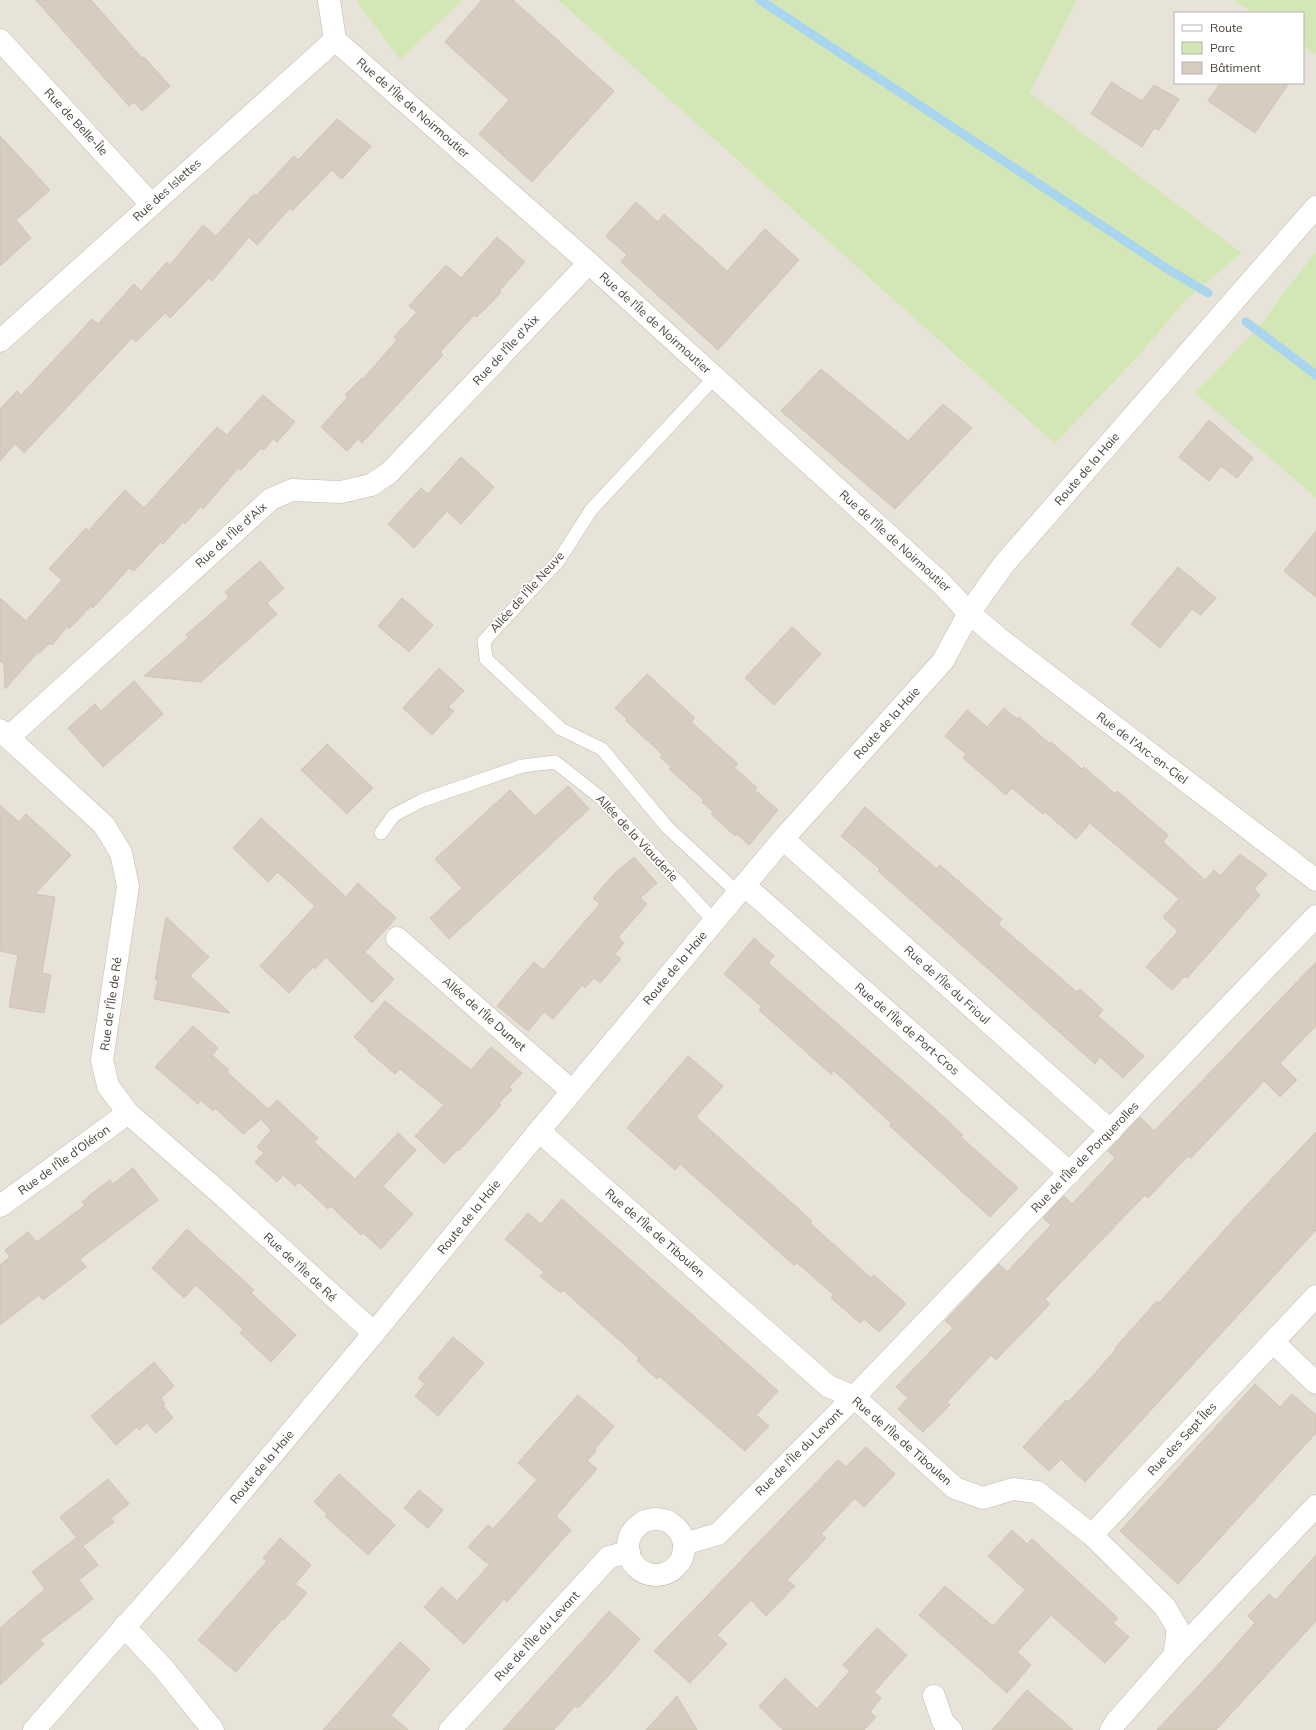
<svg xmlns="http://www.w3.org/2000/svg" width="1316" height="1730" font-family="Mulish,sans-serif">
  <rect width="100%" height="100%" fill="#f5f1ea"/>
  <polygon fill="#e8e3d8" points="0,0 355,0 400,60 463,0 558,0 1055,444 1143,351 1184,302 1242,253 1030,93 1077,0 1233,0 1253,13 1175,13 1175,83 1303,83 1303,46 1316,54 1316,252 1287,288 1262,323 1196,393 1316,498 1316,1730 0,1730"/>
  <g fill="#d2e7b5">
    <polygon points="355,0 463,0 400,60"/>
    <polygon points="558,0 1077,0 1030,93 1242,253 1184,302 1143,351 1055,444"/>
    <polygon points="1233,0 1316,0 1316,54 1303,46 1303,13 1253,13"/>
    <polygon points="1316,252 1316,498 1195,393 1262,323 1287,288"/>
  </g>
  <g fill="none" stroke-linecap="round" stroke-linejoin="round">
    <g stroke="#a9d5ef" stroke-width="9">
      <polyline points="760,0 1166,268 1208,293"/>
      <polyline points="1246,322 1316,375"/>
    </g>
  </g>
  <g fill="#d6cdc0" stroke="#d1c4b3">
    <polygon points="36,0 91,0 142,58 144,57 170,86 142,111 134,102 129,106"/>
    <polygon points="482,0 513,0 614,91 532,182 479,134 509,100 445,42"/>
    <polygon points="1111,82 1142,101 1154,85 1179,99 1159,130 1154,128 1142,147 1091,114"/>
    <polygon points="1220,83 1289,83 1255,133 1208,101"/>
    <polygon points="337,119 371,146 342,179 332,170 293,210 290,208 257,245 249,237 212,281 209,278 170,318 165,313 136,342 132,338 24,453 15,444 0,461 0,409 17,391 21,395 92,319 98,324 134,284 141,291 167,262 170,265 203,225 216,236 254,194 256,196 294,156 298,160"/>
    <polygon points="0,136 50,190 16,220 31,238 0,266"/>
    <polygon points="636,202 658,222 664,214 727,271 765,229 799,260 718,350 621,262 627,255 606,236"/>
    <polygon points="497,237 525,262 499,291 501,292 490,304 477,317 474,315 440,352 443,355 362,443 358,439 347,451 321,427 348,397 345,395 362,378 363,379 397,340 394,337 417,312 409,306 446,265 461,278"/>
    <polygon points="821,369 908,441 943,404 972,428 895,509 781,411"/>
    <polygon points="263,395 295,422 277,442 273,439 264,450 261,448 241,470 238,468 203,509 201,506 185,524 183,522 163,544 161,542 134,571 129,568 93,608 91,606 69,629 67,627 52,645 50,643 40,653 38,652 5,689 4,664 0,661 0,598 26,621 62,580 49,569 86,528 88,531 125,490 144,508 217,427 227,435"/>
    <polygon points="1209,420 1253,458 1237,478 1221,466 1209,481 1179,457"/>
    <polygon points="461,457 494,487 461,524 447,511 414,548 388,524 421,488 428,494"/>
    <polygon points="1316,531 1316,597 1284,571"/>
    <polygon points="260,561 284,588 267,603 277,614 201,682 144,676 188,638 186,635 229,597 225,592"/>
    <polygon points="1178,567 1216,598 1201,615 1192,609 1160,648 1131,624"/>
    <polygon points="402,598 433,625 409,652 378,626"/>
    <polygon points="792,627 821,654 774,705 745,678"/>
    <polygon points="439,668 464,691 448,707 454,711 432,735 403,708"/>
    <polygon points="647,674 695,718 691,722 738,764 734,767 757,788 755,790 778,810 749,845 737,834 735,836 711,814 713,812 702,802 704,800 669,769 671,767 660,757 662,754 626,721 627,719 615,708"/>
    <polygon points="134,681 163,714 103,767 68,728 95,704 101,711"/>
    <polygon points="1004,708 1017,719 1019,717 1050,744 1051,742 1082,769 1084,767 1115,794 1117,791 1168,835 1163,842 1205,880 1214,870 1220,876 1240,854 1267,874 1254,889 1260,895 1187,978 1185,976 1172,990 1146,967 1178,931 1163,917 1179,899 1090,823 1076,839 1045,812 1043,814 1012,788 1006,795 963,758 966,754 945,736 967,710 987,727"/>
    <polygon points="327,744 373,788 347,814 301,770"/>
    <polygon points="568,786 589,809 449,939 430,918 462,888 435,859 510,790 535,816"/>
    <polygon points="0,805 19,822 26,814 71,855 35,894 55,897 42,973 51,975 44,1013 9,1007 18,955 0,951"/>
    <polygon points="865,807 937,869 940,865 1002,919 998,924 1077,992 1080,989 1103,1010 1098,1016 1144,1056 1123,1078 1100,1057 1095,1064 878,871 880,869 841,836"/>
    <polygon points="261,818 346,897 358,883 396,918 365,952 394,979 372,1003 326,957 315,969 313,967 289,993 260,966 315,906 278,872 268,882 233,848"/>
    <polygon points="634,857 657,883 640,898 647,904 618,937 624,943 615,954 621,959 600,983 594,978 585,988 582,985 553,1019 544,1012 528,1031 497,1006 534,962 543,970 600,904 593,898 613,875"/>
    <polygon points="166,917 209,957 190,976 230,1013 154,999 158,980 155,980"/>
    <polygon points="754,938 774,956 768,963 935,1109 963,1135 961,1137 1018,1188 990,1217 890,1126 891,1123 832,1069 832,1075 759,1010 762,1007 724,974"/>
    <polygon points="1316,962 1316,1026 1280,1063 1297,1080 1280,1097 1264,1081 1191,1158 1188,1156 1148,1198 1145,1195 1045,1299 1050,1304 996,1360 991,1355 947,1402 950,1405 923,1432 898,1409 908,1398 896,1387 953,1328 945,1321 999,1264 1007,1272 1051,1225 1043,1218 1064,1196 1072,1204 1115,1158 1108,1151 1140,1117 1154,1131"/>
    <polygon points="385,1001 471,1070 491,1047 522,1073 509,1087 512,1090 499,1103 501,1105 459,1151 458,1149 444,1164 415,1136 444,1105 400,1069 395,1074 368,1051 369,1050 354,1037"/>
    <polygon points="193,1026 218,1048 212,1055 229,1070 227,1072 268,1109 277,1100 318,1138 314,1142 355,1179 398,1133 416,1150 383,1186 413,1214 381,1249 363,1233 361,1235 331,1206 328,1209 299,1182 295,1186 283,1175 277,1182 255,1162 264,1153 257,1147 271,1130 261,1119 243,1134 215,1108 213,1111 201,1100 198,1104 155,1067"/>
    <polygon points="688,1056 723,1086 696,1117 812,1221 810,1223 871,1278 874,1275 906,1304 879,1332 864,1319 860,1323 831,1298 834,1295 797,1263 794,1265 680,1164 675,1170 627,1128"/>
    <polygon points="1316,1132 1316,1230 1085,1482 1061,1459 1049,1471 1023,1447 1066,1400 1068,1402 1090,1379 1116,1349 1115,1348 1157,1301 1159,1303 1244,1208"/>
    <polygon points="133,1168 158,1200 80,1259 86,1267 43,1300 39,1295 0,1325 0,1265 10,1257 5,1250 28,1232 37,1242 85,1205 82,1202 95,1191 110,1180 113,1184"/>
    <polygon points="562,1199 778,1391 756,1415 769,1426 745,1451 659,1376 657,1379 637,1361 639,1358 563,1290 561,1293 540,1276 544,1272 505,1239 528,1213 541,1224"/>
    <polygon points="187,1229 254,1290 251,1293 296,1335 271,1362 240,1333 243,1329 196,1285 184,1298 152,1268"/>
    <polygon points="453,1337 484,1363 438,1416 415,1396 425,1384 418,1378"/>
    <polygon points="154,1362 174,1386 161,1398 165,1404 163,1405 173,1418 156,1433 147,1423 139,1430 137,1427 116,1445 91,1416"/>
    <polygon points="1255,1384 1280,1407 1292,1394 1316,1415 1316,1433 1178,1584 1120,1531"/>
    <polygon points="578,1395 614,1426 594,1450 596,1451 587,1461 597,1469 556,1516 571,1530 507,1602 504,1599 464,1644 424,1607 442,1587 457,1601 489,1565 468,1547 488,1525 493,1529 537,1480 518,1463"/>
    <polygon points="866,1447 895,1474 864,1507 855,1498 821,1534 826,1538 787,1580 795,1586 766,1616 751,1600 717,1635 727,1644 690,1683 654,1651 838,1460 846,1467"/>
    <polygon points="339,1474 395,1525 368,1555 325,1516 327,1514 314,1502"/>
    <polygon points="108,1479 129,1504 111,1518 114,1522 83,1546 98,1565 79,1580 93,1599 40,1640 44,1644 0,1685 0,1628 45,1589 32,1572 76,1538 80,1542 60,1517"/>
    <polygon points="419,1490 443,1510 428,1528 404,1508"/>
    <polygon points="1012,1530 1027,1544 1032,1539 1118,1618 1113,1623 1129,1637 1105,1663 1051,1615 1017,1652 1031,1665 1007,1693 919,1615 945,1586 993,1626 1025,1590 988,1556"/>
    <polygon points="280,1538 311,1565 295,1584 307,1593 284,1620 282,1619 236,1672 198,1640 267,1561 263,1558"/>
    <polygon points="1316,1555 1316,1621 1216,1730 1157,1730 1215,1668 1255,1623 1248,1616 1258,1605 1269,1594 1276,1600"/>
    <polygon points="609,1611 640,1639 610,1674 578,1708 575,1706 554,1730 503,1730"/>
    <polygon points="877,1628 907,1655 874,1692 881,1698 870,1712 876,1717 864,1730 783,1730 759,1706 785,1678 817,1709 850,1671 843,1665"/>
    <polygon points="400,1642 430,1669 391,1715 408,1730 323,1730"/>
    <polygon points="1027,1690 1073,1730 992,1730"/>
    <polygon points="677,1696 697,1730 646,1730"/>
  </g>
  <g fill="none" stroke-linecap="round" stroke-linejoin="round">
    <defs>
      <g id="service">
        <polyline points="715,377 591,510 559,560 484,641 486,659 561,729 602,749 667,827 738,893"/>
        <polyline points="381,833 394,815 423,800 522,766 555,762 601,798 714,921"/>
      </g>
      <g id="minor">
        <polyline points="329,0 335,40"/>
        <polyline points="0,40 151,204"/>
        <polyline points="335,40 589,263 941,583 969,613 1001,640 1316,880"/>
        <polyline points="0,341 335,40"/>
        <polyline points="0,730 104,825 121,853 128,886 102,1060 108,1086 128,1113 221,1194 374,1333"/>
        <polyline points="9,737 271,499 292,490 341,492 371,485 389,473 589,263"/>
        <polyline points="783,839 1111,1131"/>
        <polyline points="744,885 1070,1173"/>
        <polyline points="397,938 572,1091"/>
        <polyline points="539,1131 828,1386 854,1397 955,1488 983,1498 1013,1489 1037,1492 1092,1535 1165,1607 1178,1629 1174,1656 1116,1722 1111,1730"/>
        <polyline points="0,1206 128,1113"/>
        <polyline points="1273,1342 1316,1383"/>
        <circle cx="656" cy="1547" r="28"/>
        <polyline points="1092,1535 1316,1296"/>
        <polyline points="684,1544 718,1534 854,1397 1316,916"/>
        <polyline points="124,1626 164,1669 213,1730"/>
        <polyline points="1174,1656 1316,1506"/>
        <polyline points="934,1696 943,1722 951,1730"/>
        <polyline points="34,1730 190,1553 374,1333 539,1131 783,839 943,661 969,613 1004,564 1316,207"/>
        <polyline points="450,1730 609,1557 629,1552"/>
      </g>
    </defs>
    <use href="#service" stroke="#c0b9ad" stroke-width="14"/>
    <use href="#minor" stroke="#c0b9ad" stroke-width="23"/>
    <use href="#service" stroke="#fff" stroke-width="13"/>
    <use href="#minor" stroke="#fff" stroke-width="22"/>
  </g>
  <g text-anchor="middle" stroke-width="3" stroke-linejoin="round" paint-order="stroke">
    <g font-size="12" fill="#484238" stroke="#fff">
      <text transform="translate(413 108) rotate(41)" y="4">Rue de l'Île de Noirmoutier</text>
      <text transform="translate(76 122) rotate(47)" y="4">Rue de Belle-Île</text>
      <text transform="translate(167 190) rotate(-42)" y="4">Rue des Islettes</text>
      <text transform="translate(655 323) rotate(42)" y="4">Rue de l'Île de Noirmoutier</text>
      <text transform="translate(506 350) rotate(-47)" y="4">Rue de l'Île d'Aix</text>
      <text transform="translate(1087 469) rotate(-49)" y="4">Route de la Haie</text>
      <text transform="translate(231 535) rotate(-42)" y="4">Rue de l'Île d'Aix</text>
      <text transform="translate(895 541) rotate(42)" y="4">Rue de l'Île de Noirmoutier</text>
      <text transform="translate(527 592) rotate(-48)" y="4">Allée de l'Île Neuve</text>
      <text transform="translate(887 723) rotate(-48)" y="4">Route de la Haie</text>
      <text transform="translate(1142 748) rotate(37)" y="4">Rue de l'Arc-en-Ciel</text>
      <text transform="translate(637 838) rotate(47)" y="4">Allée de la Viauderie</text>
      <text transform="translate(675 968) rotate(-50)" y="4">Route de la Haie</text>
      <text transform="translate(947 985) rotate(42)" y="4">Rue de l'Île du Frioul</text>
      <text transform="translate(111 1004) rotate(-82)" y="4">Rue de l'Île de Ré</text>
      <text transform="translate(484 1014) rotate(41)" y="4">Allée de l'Île Dumet</text>
      <text transform="translate(907 1029) rotate(41)" y="4">Rue de l'Île de Port-Cros</text>
      <text transform="translate(1085 1157) rotate(-46)" y="4">Rue de l'Île de Porquerolles</text>
      <text transform="translate(64 1160) rotate(-36)" y="4">Rue de l'Île d'Oléron</text>
      <text transform="translate(469 1217) rotate(-51)" y="4">Route de la Haie</text>
      <text transform="translate(655 1233) rotate(41)" y="4">Rue de l'Île de Tiboulen</text>
      <text transform="translate(300 1267) rotate(43)" y="4">Rue de l'Île de Ré</text>
      <text transform="translate(1182 1439) rotate(-47)" y="4">Rue des Sept Îles</text>
      <text transform="translate(902 1441) rotate(41)" y="4">Rue de l'Île de Tiboulen</text>
      <text transform="translate(799 1452) rotate(-45)" y="4">Rue de l'Île du Levant</text>
      <text transform="translate(262 1467) rotate(-50)" y="4">Route de la Haie</text>
      <text transform="translate(537 1636) rotate(-47)" y="4">Rue de l'Île du Levant</text>
    </g>
  </g>
  <rect x="1174" y="12" width="130" height="72" fill="#ffffff" stroke="#b6b3af"/>
  <rect x="1182" y="25" width="20" height="6" fill="#ffffff" stroke="#b6b3af"/>
  <text x="1210" y="32" font-size="12" fill="#484238">Route</text>
  <rect x="1182" y="42" width="20" height="12" fill="#d2e7b5" stroke="#b6b3af"/>
  <text x="1210" y="52" font-size="12" fill="#484238">Parc</text>
  <rect x="1182" y="62" width="20" height="12" fill="#d6cdc0" stroke="#b6b3af"/>
  <text x="1210" y="72" font-size="12" fill="#484238">Bâtiment</text>
</svg>
